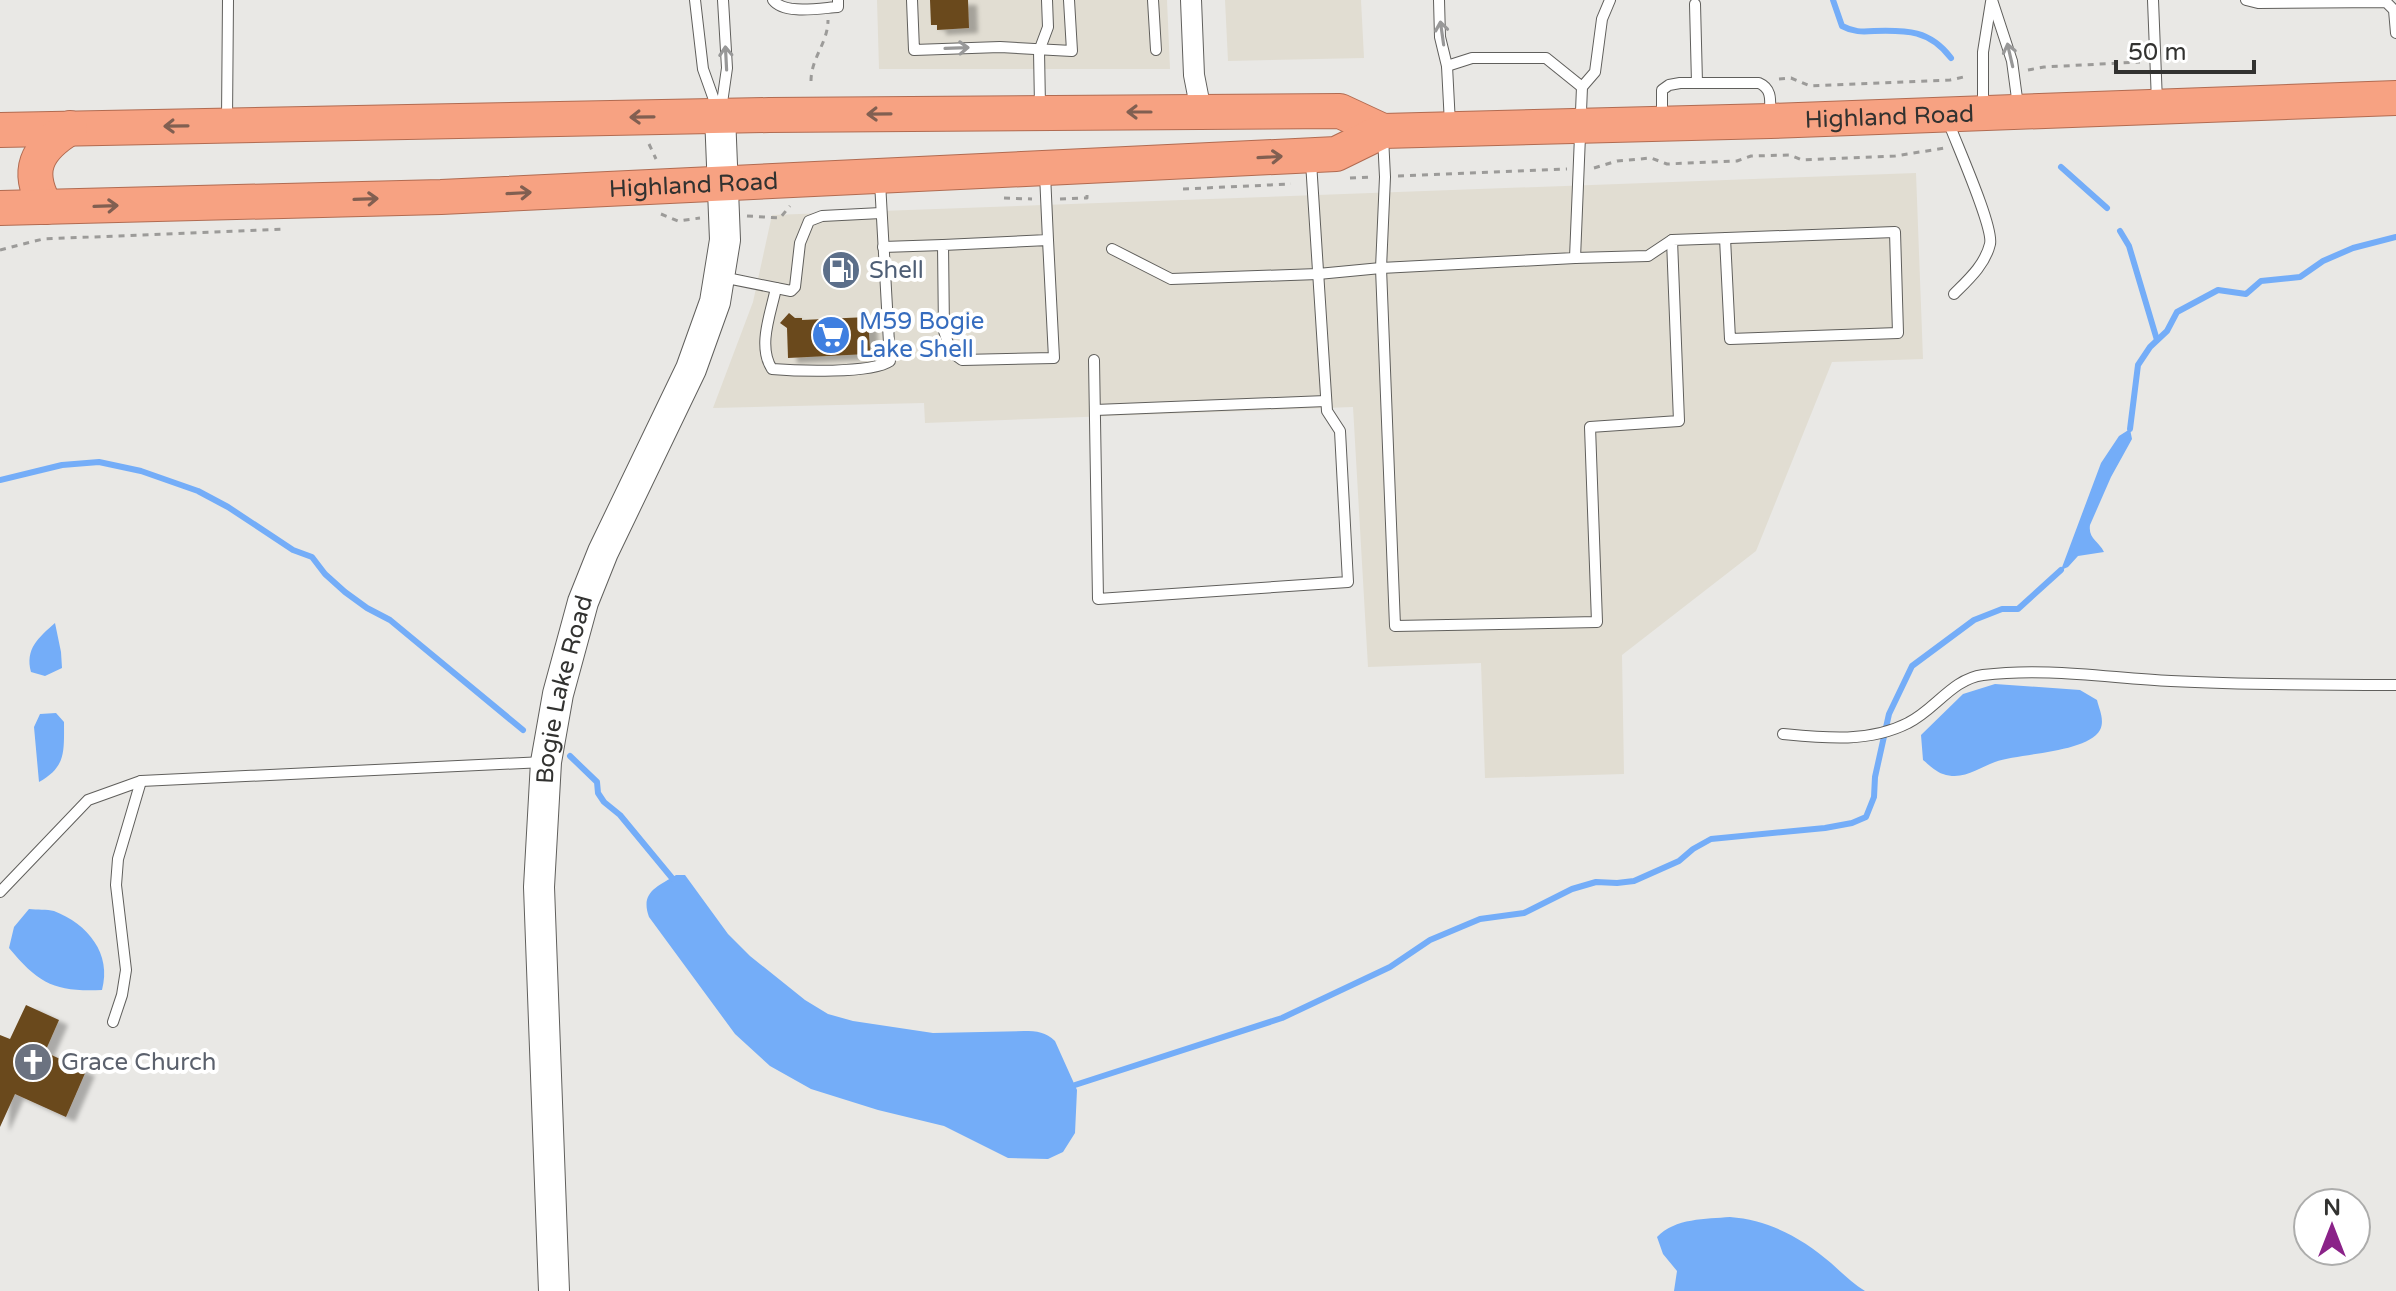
<svg xmlns="http://www.w3.org/2000/svg" width="2396" height="1291" font-family="'Varela Round',sans-serif">
  <defs>
    <filter id="shadow"><feDropShadow dx="9" dy="5" stdDeviation="2" flood-color="#0004"/></filter>
  </defs>
  <rect width="100%" height="100%" fill="#e9e8e5"/>
  <g fill="#e1ddd2">
    <polygon points="877,0 1167,0 1170,69 879,69"/>
    <polygon points="1225,0 1361,0 1364,58 1228,61"/>
    <polygon points="1916,173 1923,359 1832,362 1756,551 1622,655 1624,774 1485,778 1481,663 1368,667 1353,407 925,423 924,403 713,408 753,302 772,215"/>
  </g>
  <g fill="#74adf8">
    <path d="M2130,429L2132,439L2111,477L2090,525C2088,539 2099,541 2104,552L2078,556L2068,567L2061,570L2101,463L2119,436Z"/>
    <path d="M55,623L61,652L62,668L45,676L31,672C25,649 38,638 55,623Z"/>
    <path d="M1995,684L2080,690L2097,700C2099,709 2105,720 2100,730C2087,753 2020,753 1995,762C1978,768 1963,781 1943,774C1936,772 1928,764 1923,760L1921,735L1963,694Z"/>
    <path d="M56,713L64,722C64,752 66,767 39,782L34,727L40,714Z"/>
    <path d="M676,875H685L728,934L750,956L805,1000L828,1014L853,1021L933,1033L1024,1031C1037,1031 1046,1032 1055,1041L1077,1090L1075,1133L1063,1152L1048,1159L1008,1158L944,1126L878,1110L811,1089L770,1066L735,1034L649,917C640,892 657,887 676,875Z"/>
    <path d="M29,909C37,910 47,909 54,911C88,924 112,954 102,990C55,992 39,984 9,948L14,927Z"/>
    <path d="M1730,1217C1769,1220 1802,1238 1831,1263C1842,1273 1852,1283 1865,1291H1674L1677,1271L1663,1254L1657,1237C1675,1218 1706,1219 1730,1217Z"/>
  </g>
  <g fill="none" stroke-linecap="round" stroke-linejoin="round">
    <g stroke="#74adf8" stroke-width="6">
      <path d="M1833,0L1842,26C1853,32 1862,32 1874,31C1907,30 1930,30 1951,58"/>
      <polyline points="2061,167 2107,208"/>
      <polyline points="2120,231 2129,246 2157,340"/>
      <polyline points="2130,429 2138,365 2150,347 2167,331 2177,312 2218,290 2246,294 2261,281 2300,277 2323,261 2353,248 2396,237"/>
      <polyline points="0,480 62,465 99,462 141,471 198,491 228,507 293,550 312,557 325,574 345,592 367,608 390,620 523,730"/>
      <polyline points="570,756 597,782 598,793 604,802 620,815 672,878"/>
      <polyline points="1075,1085 1282,1018 1390,967 1430,940 1480,919 1524,913 1572,889 1596,882 1617,883 1634,881 1679,861 1693,849 1711,839 1825,828 1852,823 1866,817 1874,797 1875,777 1889,714 1912,666 1974,620 2002,609 2018,609 2061,570"/>
    </g>
  </g>
  <g fill="#6a481c" filter="url(#shadow)">
    <polygon points="930,0 968,0 969,28 937,30 937,25 931,25"/>
    <polygon points="789,313 795,318 802,318 802,320 868,317 870,350 867,354 788,358 787,328 780,323"/>
    <polygon points="26,1005 59,1020 45,1052 86,1071 66,1117 15,1094 0,1127 0,1035 10,1039"/>
  </g>
  <g fill="none" stroke-linecap="round" stroke-linejoin="round">
    <defs>
      <g id="service">
        <polyline points="695,0 703,69 718,111"/>
        <path d="M773,0C784,15 821,8 838,7V0"/>
        <polyline points="912,0 914,50 1000,47 1072,51 1069,0"/>
        <polyline points="1153,0 1156,50"/>
        <polyline points="1439,0 1440,37 1447,66 1450,124"/>
        <polyline points="1610,0 1602,19 1595,72 1582,87 1575,258 1381,268 1395,626 1597,622 1590,427 1679,421 1672,240 1895,232 1898,333 1730,339 1725,238"/>
        <polyline points="1992,0 2012,61 2018,106"/>
        <polyline points="2153,0 2157,102"/>
        <polyline points="2246,0 2258,3 2386,2 2394,10 2396,33"/>
        <polyline points="1695,4 1697,83"/>
        <polyline points="1447,66 1472,58 1546,58 1582,87"/>
        <polyline points="1040,106 1039,51 1048,27 1047,0"/>
        <polyline points="1983,109 1983,52 1991,2"/>
        <polyline points="721,110 727,68 723,0"/>
        <path d="M1662,117V90L1669,85L1680,83H1759C1773,89 1770,102 1770,115"/>
        <polyline points="227,119 228,0"/>
        <path d="M1948,121C1956,143 1994,227 1990,244C1985,265 1968,280 1954,294"/>
        <polyline points="1045,174 1048,240 1054,358 962,360 951,352 944,331 943,245 1048,240"/>
        <polyline points="883,247 943,245"/>
        <polyline points="1112,249 1171,279 1318,274 1381,268 1385,177 1383,137"/>
        <polyline points="1575,258 1648,256 1672,240"/>
        <polyline points="722,277 791,291 795,287 800,243 809,221 822,216 881,213"/>
        <path d="M776,288C771,313 757,346 772,369C796,371 871,374 890,361L880,182"/>
        <polyline points="1094,360 1098,599 1348,582 1340,431 1327,411 1311,162"/>
        <polyline points="1095,410 1326,401"/>
        <path d="M1783,734C1824,738 1869,743 1908,723C1935,710 1952,679 1983,675C2045,667 2109,678 2171,681C2246,685 2321,685 2396,685"/>
        <polyline points="0,892 88,800 141,781 544,762"/>
        <polyline points="113,1022 122,995 126,970 116,885 118,859 141,781"/>
      </g>
      <polyline id="minor" points="1191,0 1194,75 1201,111"/>
      <g id="secondary">
        <path id="s1" d="M554,1291L539,887L546,762L558,694L583,602L603,552L691,369L715,302L725,240L720,115"/>
      </g>
      <g id="trunk">
        <polyline points="0,130 769,115 1340,111 1383,131"/>
        <path d="M46,207C25,171 36,149 70,128"/>
        <path id="s2" d="M0,208L441,197L1336,154L1383,131L1770,121L2396,98"/>
      </g>
    </defs>
    <use href="#service" stroke="#605f5c" stroke-width="12"/>
    <use href="#minor" stroke="#605f5c" stroke-width="22"/>
    <use href="#secondary" stroke="#605f5c" stroke-width="32"/>
    <use href="#trunk" stroke="#b16b51" stroke-width="36"/>
    <g stroke="#9c9b99" stroke-width="3" stroke-dasharray="6 6" stroke-linecap="butt">
      <polyline points="2028,70 2044,67 2140,62"/>
      <polyline points="1779,79 1791,78 1810,86 1950,80 1968,76"/>
      <path d="M811,81C811,58 828,43 828,20"/>
      <polyline points="649,144 656,159"/>
      <polyline points="1594,168 1617,161 1651,158 1667,164 1737,161 1751,156 1790,155 1802,160 1895,156 1945,148"/>
      <polyline points="1398,176 1567,169"/>
      <polyline points="1350,178 1371,177"/>
      <polyline points="1183,189 1291,184"/>
      <polyline points="1004,198 1032,199"/>
      <polyline points="1060,199 1087,198 1087,192"/>
      <polyline points="661,214 678,221 700,218"/>
      <polyline points="747,216 780,218 790,206"/>
      <polyline points="0,250 43,239 286,229"/>
    </g>
    <use href="#service" stroke="#fff" stroke-width="10"/>
    <use href="#minor" stroke="#fff" stroke-width="20"/>
    <use href="#secondary" stroke="#fff" stroke-width="30"/>
    <use href="#trunk" stroke="#f7a282" stroke-width="34"/>
  </g>
  <defs><path id="oneway-shaft" d="M-6 0H5M1.5-3L5.5 0L1.5 3" fill="none" stroke-width="1.6" stroke-linecap="round" stroke-linejoin="round" transform="scale(2)"/></defs>
  <g stroke="#989898">
    <use href="#oneway-shaft" transform="translate(1442 33) rotate(-98)"/>
    <use href="#oneway-shaft" transform="translate(957 48) rotate(-2)"/>
    <use href="#oneway-shaft" transform="translate(2010 55) rotate(-103)"/>
    <use href="#oneway-shaft" transform="translate(726 58) rotate(-93)"/>
  </g>
  <g stroke="#815f51">
    <use href="#oneway-shaft" transform="translate(1139 112) rotate(180)"/>
    <use href="#oneway-shaft" transform="translate(879 114) rotate(179)"/>
    <use href="#oneway-shaft" transform="translate(642 117) rotate(179)"/>
    <use href="#oneway-shaft" transform="translate(176 126) rotate(179)"/>
    <use href="#oneway-shaft" transform="translate(1270 157) rotate(-3)"/>
    <use href="#oneway-shaft" transform="translate(519 193) rotate(-3)"/>
    <use href="#oneway-shaft" transform="translate(366 199) rotate(-2)"/>
    <use href="#oneway-shaft" transform="translate(106 206) rotate(-2)"/>
  </g>
  <defs>
    <symbol id="fuel-disc" viewBox="-11 -11 22 22"><circle r="9.5" fill="#5c6f8a" stroke="#fff"/><path d="M-5.5-6h7V0h2V4h1.3V-2.5L3-4.5l.8-.8L6-3V5H2.5V1h-1V6h-7ZM-4.2-4.7v3.2H.2V-4.7Z" fill="#fff"/></symbol>
    <symbol id="supermarket-disc" viewBox="-11 -11 22 22"><circle r="9.5" fill="#3f7fe0" stroke="#fff"/><path d="M-6-5.5h2.5l.6 2H6L4.5 2H-2.5L-4.4-4H-6ZM-1.5 3.2a1.3 1.3 0 1 0 .1 0ZM3 3.2a1.3 1.3 0 1 0 .1 0Z" fill="#fff"/></symbol>
    <symbol id="church-disc" viewBox="-11 -11 22 22"><circle r="9.5" fill="#6b7280" stroke="#fff"/><path d="M-1.2-6h2.4v3.5h3.3v2.4h-3.3V6h-2.4V-.1h-3.3v-2.4h3.3Z" fill="#fff"/></symbol>
  </defs>
  <g fill-rule="evenodd">
    <use href="#fuel-disc" x="819" y="248" width="44" height="44"/>
    <use href="#supermarket-disc" x="809" y="313" width="44" height="44"/>
    <use href="#church-disc" x="11" y="1040" width="44" height="44"/>
  </g>
  <g text-anchor="middle" stroke-width="8" stroke-linejoin="round" paint-order="stroke">
    <g font-size="24" fill="#323230" stroke="#fff">
      <text dy="8" stroke="none"><textPath href="#s2" startOffset="1896">Highland Road</textPath></text>
      <text dy="8" stroke="none"><textPath href="#s2" startOffset="694">Highland Road</textPath></text>
      <text dy="8" stroke="none"><textPath href="#s1" startOffset="604">Bogie Lake Road</textPath></text>
    </g>
    <g font-size="24" fill="#4e5e75" stroke="#fff" text-anchor="start">
      <text x="869" y="278">Shell</text>
    </g>
    <g font-size="24" fill="#366cbe" stroke="#fff" text-anchor="start">
      <text x="859" y="329">M59 Bogie<tspan x="859" dy="28">Lake Shell</tspan></text>
    </g>
    <g font-size="24" fill="#5b616d" stroke="#fff" text-anchor="start">
      <text x="61" y="1070">Grace Church</text>
    </g>
  </g>
  <g transform="translate(2332 1227)"><circle r="38" fill="#ffffff" stroke="#adadac" stroke-width="2"/>
  <path d="M0-6L14 30L0 20L-14 30Z" fill="#8a2288"/>
  <text y="-12" font-size="22" font-weight="bold" text-anchor="middle" fill="#323230">N</text>
  </g>
  <path d="M2116 60v12h138v-12" fill="none" stroke="#323230" stroke-width="4"/>
  <text x="2128" y="60" font-size="24" fill="#323230" stroke="#ffffff" stroke-width="6" paint-order="stroke">50 m</text>
</svg>
